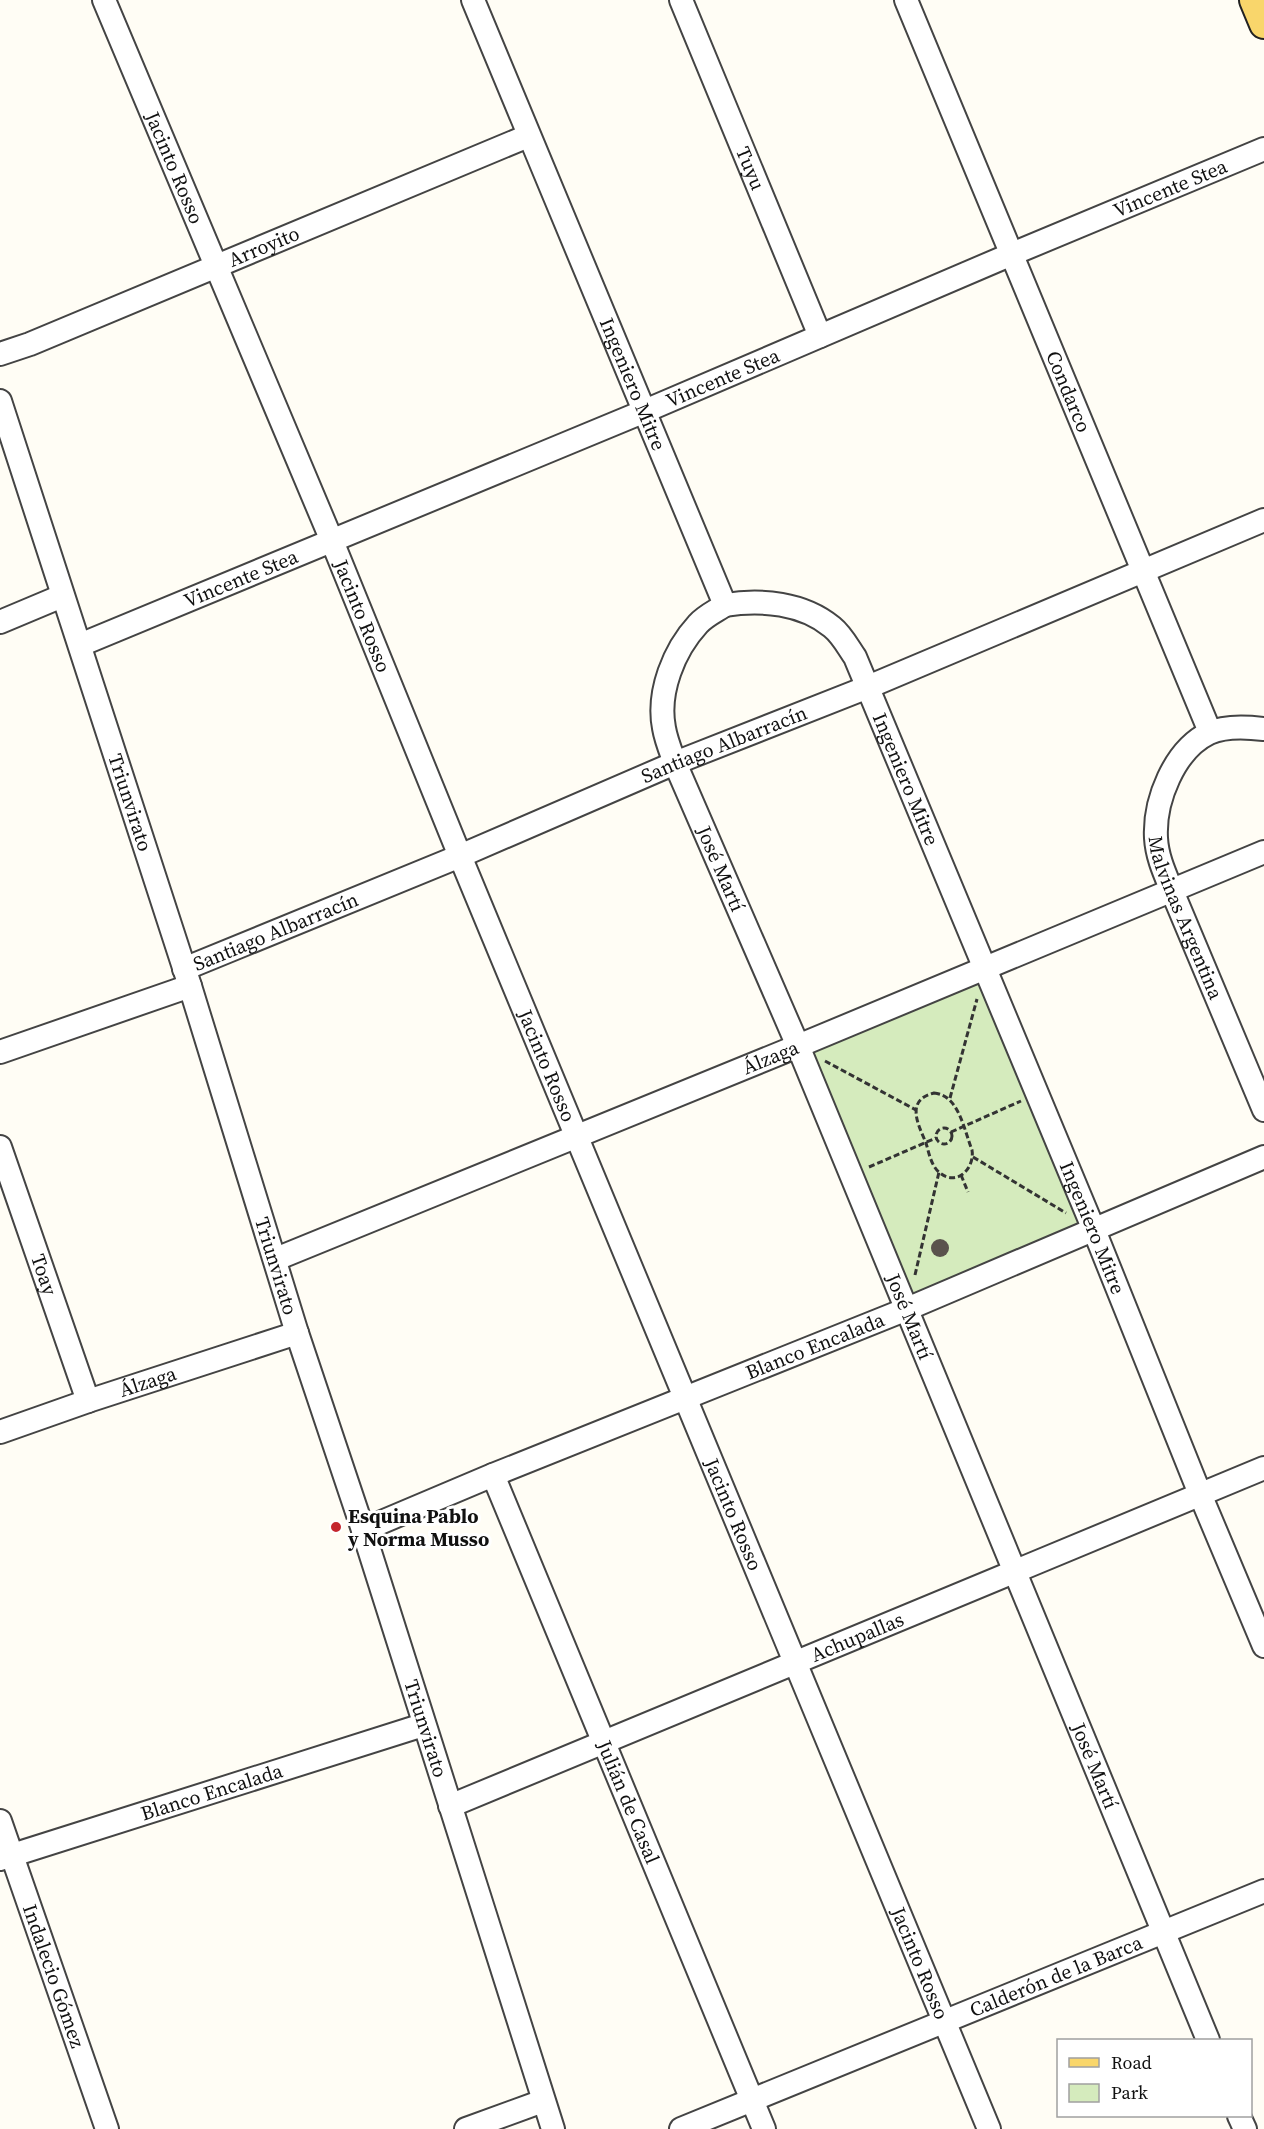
<svg xmlns="http://www.w3.org/2000/svg" width="1264" height="2129" font-family="'Source Serif 4',serif">
  <rect width="100%" height="100%" fill="#fffdf5"/>
  <polygon fill="#d5ebbd" points="985,968 1094,1230 907,1309 798,1046"/>
  <circle fill="#5a524d" cx="940" cy="1248" r="9"/>
  <g fill="none" stroke-linecap="round" stroke-linejoin="round">
    <defs>
      <g id="minor">
        <path id="s1" d="M104,0L332,541L460,856L989,2129"/>
        <path id="s2" d="M473,0L725,605C761,599 803,603 832,627C842,635 848,647 855,657L1094,1230L1200,1494L1264,1646"/>
        <path id="s3" d="M681,0L820,336"/>
        <path id="s4" d="M906,0L1210,732"/>
        <path id="s5" d="M0,354L30,344L528,136"/>
        <path id="s6" d="M0,401L190,986L297,1333L363,1530L553,2129"/>
        <path id="s7" d="M725,605C716,611 705,616 698,624C674,650 657,692 664,728C666,740 671,752 675,763L798,1046L1208,2040"/>
        <polyline points="0,622 62,596"/>
        <path id="s8" d="M80,645L645,411L1012,254L1264,149"/>
        <path id="s9" d="M1264,729C1248,727 1224,726 1209,733C1174,750 1154,801 1156,838C1157,857 1165,874 1172,891L1264,1110"/>
        <path id="s10" d="M184,969L460,856L675,763L868,687L1264,520"/>
        <polyline points="0,1052 190,986"/>
        <path id="s11" d="M0,1147L88,1401"/>
        <path id="s12" d="M276,1259L798,1046L1264,852"/>
        <path id="s13" d="M0,1432L88,1401L297,1333"/>
        <path id="s14" d="M493,1475L764,2129"/>
        <path id="s15" d="M363,1530L493,1475L907,1309L1264,1157"/>
        <path id="s16" d="M450,1806L1264,1468"/>
        <path id="s17" d="M0,1821L107,2129"/>
        <path id="s18" d="M0,1859L423,1725"/>
        <polyline points="1239,2116 1245,2129"/>
        <polyline points="466,2129 543,2101"/>
        <path id="s19" d="M681,2129L1264,1891"/>
      </g>
      <polyline id="major" points="1254,0 1264,24"/>
    </defs>
    <use href="#minor" stroke="#444" stroke-width="26"/>
    <use href="#major" stroke="#222" stroke-width="32"/>
    <g stroke="#333" stroke-width="3" stroke-dasharray="6 3" stroke-linecap="butt">
      <polyline points="825,1061 916,1110"/>
      <path d="M934,1093C959,1095 964,1130 972,1150C975,1168 957,1187 940,1173C931,1166 929,1153 926,1143C918,1124 905,1100 934,1093Z"/>
      <polyline points="950,1098 977,999"/>
      <circle cx="944" cy="1136" r="8"/>
      <polyline points="951,1132 1021,1101"/>
      <polyline points="973,1157 1066,1213"/>
      <polyline points="869,1167 936,1138"/>
      <polyline points="961,1175 968,1192"/>
      <polyline points="915,1275 939,1172"/>
    </g>
    <use href="#minor" stroke="#fff" stroke-width="22"/>
    <use href="#major" stroke="#f9d66b" stroke-width="28"/>
  </g>
  <circle fill="#c4262e" stroke="#fff" stroke-width="2" cx="336" cy="1527" r="6"/>
  <g text-anchor="middle" stroke-width="6" stroke-linejoin="round" paint-order="stroke">
    <g font-size="20" fill="#111" stroke="#fff">
      <text dy="7" stroke="none"><textPath href="#s1" startOffset="182">Jacinto Rosso</textPath></text>
      <text dy="7" stroke="none"><textPath href="#s3" startOffset="182">Tuyu</textPath></text>
      <text dy="7" stroke="none"><textPath href="#s8" startOffset="1182">Vincente Stea</textPath></text>
      <text dy="7" stroke="none"><textPath href="#s5" startOffset="285">Arroyito</textPath></text>
      <text dy="7" stroke="none"><textPath href="#s8" startOffset="696">Vincente Stea</textPath></text>
      <text dy="7" stroke="none"><textPath href="#s2" startOffset="416">Ingeniero Mitre</textPath></text>
      <text dy="7" stroke="none"><textPath href="#s4" startOffset="424">Condarco</textPath></text>
      <text dy="7" stroke="none"><textPath href="#s8" startOffset="174">Vincente Stea</textPath></text>
      <text dy="7" stroke="none"><textPath href="#s1" startOffset="668">Jacinto Rosso</textPath></text>
      <text dy="7" stroke="none"><textPath href="#s10" startOffset="585">Santiago Albarracín</textPath></text>
      <text dy="7" stroke="none"><textPath href="#s2" startOffset="938">Ingeniero Mitre</textPath></text>
      <text dy="7" stroke="none"><textPath href="#s6" startOffset="422">Triunvirato</textPath></text>
      <text dy="7" stroke="none"><textPath href="#s7" startOffset="298">José Martí</textPath></text>
      <text dy="7" stroke="none"><textPath href="#s9" startOffset="264">Malvinas Argentina</textPath></text>
      <text dy="7" stroke="none"><textPath href="#s10" startOffset="99">Santiago Albarracín</textPath></text>
      <text dy="7" stroke="none"><textPath href="#s12" startOffset="534">Álzaga</textPath></text>
      <text dy="7" stroke="none"><textPath href="#s1" startOffset="1154">Jacinto Rosso</textPath></text>
      <text dy="7" stroke="none"><textPath href="#s2" startOffset="1424">Ingeniero Mitre</textPath></text>
      <text dy="7" stroke="none"><textPath href="#s6" startOffset="908">Triunvirato</textPath></text>
      <text dy="7" stroke="none"><textPath href="#s11" startOffset="135">Toay</textPath></text>
      <text dy="7" stroke="none"><textPath href="#s7" startOffset="784">José Martí</textPath></text>
      <text dy="7" stroke="none"><textPath href="#s15" startOffset="488">Blanco Encalada</textPath></text>
      <text dy="7" stroke="none"><textPath href="#s13" startOffset="156">Álzaga</textPath></text>
      <text dy="7" stroke="none"><textPath href="#s1" startOffset="1640">Jacinto Rosso</textPath></text>
      <text dy="7" stroke="none"><textPath href="#s16" startOffset="441">Achupallas</textPath></text>
      <text dy="7" stroke="none"><textPath href="#s6" startOffset="1394">Triunvirato</textPath></text>
      <text dy="7" stroke="none"><textPath href="#s7" startOffset="1270">José Martí</textPath></text>
      <text dy="7" stroke="none"><textPath href="#s18" startOffset="222">Blanco Encalada</textPath></text>
      <text dy="7" stroke="none"><textPath href="#s14" startOffset="354">Julián de Casal</textPath></text>
      <text dy="7" stroke="none"><textPath href="#s1" startOffset="2126">Jacinto Rosso</textPath></text>
      <text dy="7" stroke="none"><textPath href="#s17" startOffset="164">Indalecio Gómez</textPath></text>
      <text dy="7" stroke="none"><textPath href="#s19" startOffset="405">Calderón de la Barca</textPath></text>
    </g>
    <g font-size="20" font-weight="bold" fill="#111" stroke="#fff" text-anchor="start">
      <text x="348" y="1523">Esquina Pablo<tspan x="348" dy="23">y Norma Musso</tspan></text>
    </g>
  </g>
  <rect x="1057" y="2039" width="195" height="78" fill="#ffffff" stroke="#a0a0a0" stroke-width="1.5"/>
  <rect x="1069" y="2058" width="30" height="9" fill="#f9d66b" stroke="#a0a0a0" stroke-width="1.5"/>
  <text x="1111" y="2069" font-size="18" fill="#111111">Road</text>
  <rect x="1069" y="2084" width="30" height="18" fill="#d5ebbd" stroke="#a0a0a0" stroke-width="1.5"/>
  <text x="1111" y="2099" font-size="18" fill="#111111">Park</text>
</svg>
